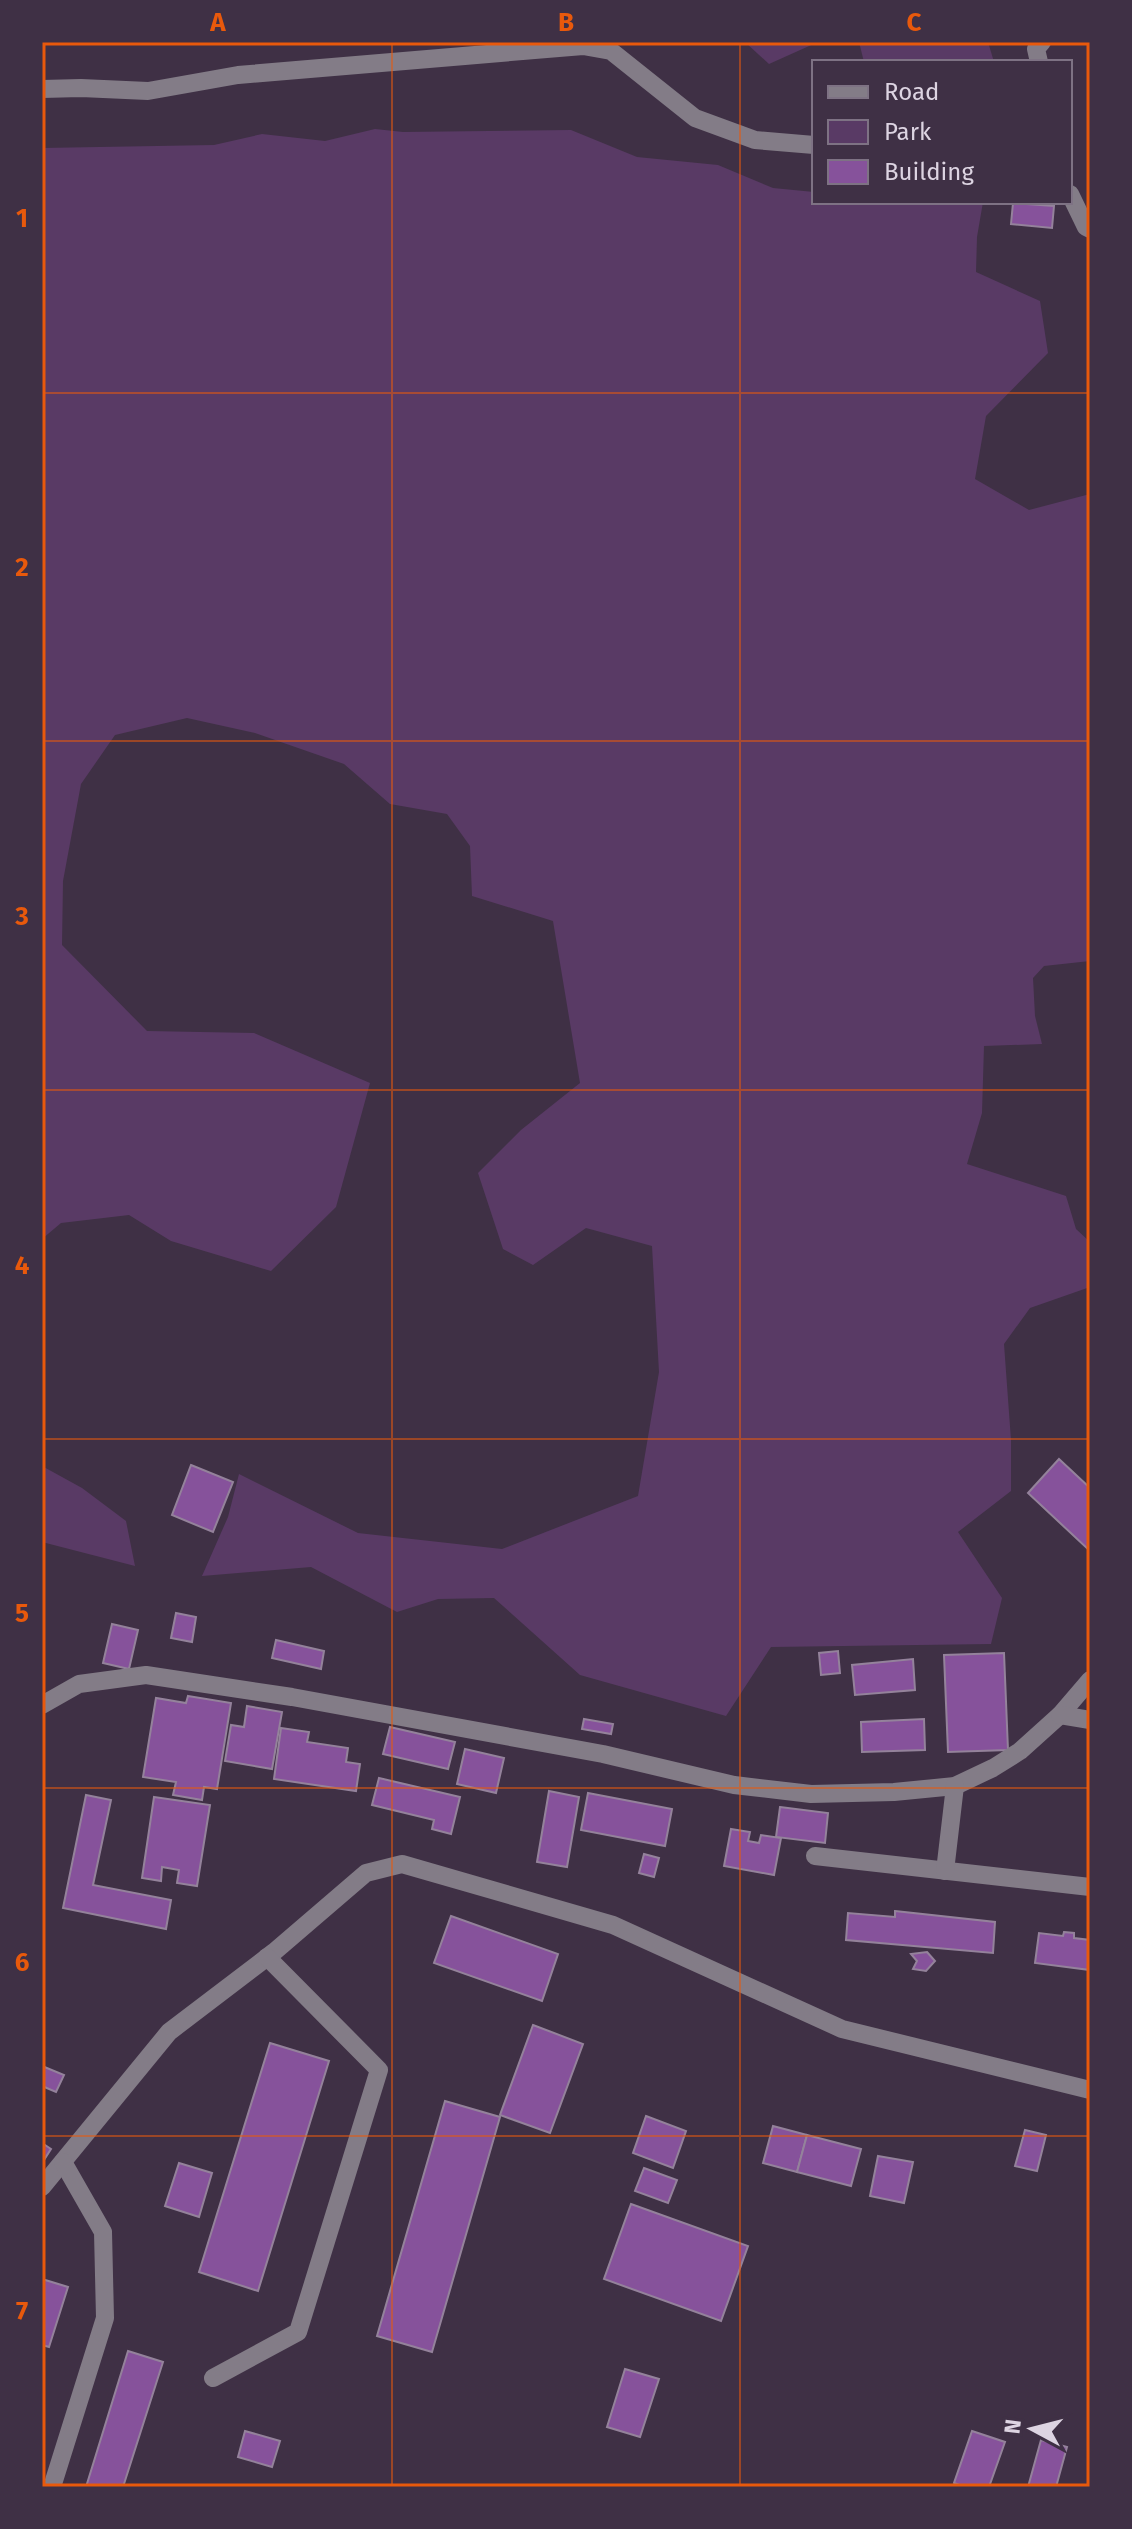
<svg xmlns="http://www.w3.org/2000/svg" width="1132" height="2529" font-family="'Fira Sans',sans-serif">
  <rect width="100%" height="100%" fill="#3f3045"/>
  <g fill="#593a65">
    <polygon points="745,42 818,42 769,64"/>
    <polygon points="859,42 988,42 994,62 864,62"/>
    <polygon points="375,129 403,132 571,130 637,157 718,165 773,188 814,192 814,202 983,202 977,237 976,272 1040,301 1048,353 986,416 975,479 1029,510 1090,494 1090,961 1044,966 1033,978 1035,1016 1042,1044 984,1046 982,1113 967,1164 1066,1196 1076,1229 1090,1242 1090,1287 1030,1308 1004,1344 1011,1440 1011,1491 958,1532 1002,1598 991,1644 771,1647 726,1716 580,1675 494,1598 438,1599 397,1612 311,1567 202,1576 228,1517 239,1474 358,1533 502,1549 638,1496 659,1372 652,1246 586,1228 533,1265 503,1249 478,1173 521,1130 580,1083 553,921 472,896 470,846 447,814 390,804 344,764 255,733 187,718 115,735 81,784 63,881 62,945 147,1031 254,1033 370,1083 336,1207 271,1271 171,1241 129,1215 61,1223 42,1239 42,148 214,145 262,134 325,141"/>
    <polygon points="42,1466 82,1488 126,1521 135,1566 42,1542"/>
  </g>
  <g fill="#86529b" stroke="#94829b" stroke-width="2">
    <polygon points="1013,203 1054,206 1052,228 1011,224"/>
    <polygon points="1059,1459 1090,1488 1090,1551 1028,1493"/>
    <polygon points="191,1465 233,1482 213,1532 172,1515"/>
    <polygon points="176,1613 196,1617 192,1642 171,1638"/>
    <polygon points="112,1624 138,1630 129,1669 103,1663"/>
    <polygon points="276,1640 324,1651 321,1669 272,1658"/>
    <polygon points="838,1651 840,1673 821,1675 819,1653"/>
    <polygon points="1004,1653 1008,1750 948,1752 944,1655"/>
    <polygon points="913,1659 915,1690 855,1695 852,1665"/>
    <polygon points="188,1696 231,1703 217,1789 204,1787 202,1800 173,1795 176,1782 143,1777 156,1698 186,1703"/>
    <polygon points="247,1706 282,1712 272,1769 225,1761 231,1725 244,1727"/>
    <polygon points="584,1719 613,1724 611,1734 582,1729"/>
    <polygon points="924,1719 925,1750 862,1752 861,1722"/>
    <polygon points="390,1727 455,1742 448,1769 383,1754"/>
    <polygon points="281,1728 309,1732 307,1742 348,1748 346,1762 360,1764 356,1791 274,1779"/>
    <polygon points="465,1749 504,1758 496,1793 457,1784"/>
    <polygon points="379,1778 460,1797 451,1834 432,1829 434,1820 372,1805"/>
    <polygon points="549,1791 579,1797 567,1867 537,1862"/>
    <polygon points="588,1793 672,1809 665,1846 581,1830"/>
    <polygon points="86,1795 111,1800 93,1885 171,1900 166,1929 63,1908"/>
    <polygon points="154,1797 210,1805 197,1886 177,1883 179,1870 162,1867 161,1881 142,1878"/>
    <polygon points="780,1807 828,1813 825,1843 776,1837"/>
    <polygon points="731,1829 750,1832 748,1841 759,1843 761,1835 781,1838 774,1875 724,1866"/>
    <polygon points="644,1854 659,1858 654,1877 639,1873"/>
    <polygon points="895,1911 995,1922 993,1953 846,1940 848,1913 895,1917"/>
    <polygon points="451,1916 558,1954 542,2001 434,1963"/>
    <polygon points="1064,1932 1074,1933 1074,1938 1090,1940 1090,1970 1035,1963 1039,1933 1063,1936"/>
    <polygon points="927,1952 935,1961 926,1971 913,1969 917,1961 911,1954"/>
    <polygon points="533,2025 583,2044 550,2133 500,2115"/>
    <polygon points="270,2043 329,2061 258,2291 199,2272"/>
    <polygon points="42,2066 64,2075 56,2092 42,2086"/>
    <polygon points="445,2101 500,2117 432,2352 377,2336"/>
    <polygon points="646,2116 686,2131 673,2168 633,2153"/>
    <polygon points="773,2126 807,2135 797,2172 763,2163"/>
    <polygon points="1025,2130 1046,2135 1037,2171 1015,2166"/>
    <polygon points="807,2135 861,2149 851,2186 797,2172"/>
    <polygon points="42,2143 51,2149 42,2163"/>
    <polygon points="878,2156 913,2162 904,2203 870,2196"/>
    <polygon points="179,2163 212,2173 199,2217 165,2206"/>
    <polygon points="644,2168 677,2180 668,2203 635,2191"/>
    <polygon points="631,2204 748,2246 721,2321 604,2279"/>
    <polygon points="42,2279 68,2287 49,2347 42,2345"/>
    <polygon points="128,2351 163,2362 123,2487 86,2487"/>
    <polygon points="625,2369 659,2379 640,2437 607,2427"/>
    <polygon points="245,2431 280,2441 272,2467 238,2457"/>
    <polygon points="972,2431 1005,2442 989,2487 965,2487 954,2483"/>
    <polygon points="1041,2440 1067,2447 1056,2487 1028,2487"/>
  </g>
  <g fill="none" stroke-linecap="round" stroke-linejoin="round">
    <g stroke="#837c87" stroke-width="18">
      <polyline points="1039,62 1036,49 1042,42"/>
      <polyline points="42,89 81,88 148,91 238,75 583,46 611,51 695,118 755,140 814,145"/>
      <polyline points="1070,194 1086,227 1090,229"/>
      <polyline points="42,1705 79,1684 146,1675 292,1697 603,1754 734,1785 811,1794 894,1792 955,1786 993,1768 1020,1751 1060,1715 1090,1680"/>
      <polyline points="1060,1715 1090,1720"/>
      <polyline points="815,1856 1090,1887"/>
      <polyline points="945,1871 955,1786"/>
      <polyline points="42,2187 169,2032 274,1952 366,1873 402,1864 613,1925 842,2029 1090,2090"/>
      <polyline points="213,2378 298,2332 379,2070 267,1957"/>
      <polyline points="52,2487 105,2318 103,2232 63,2162"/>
    </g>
  </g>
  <path fill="none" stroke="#e8590c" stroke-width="2" stroke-opacity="0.55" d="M392,42V2487M740,42V2487M42,393H1090M42,741H1090M42,1090H1090M42,1439H1090M42,1788H1090M42,2136H1090"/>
  <rect width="1132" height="2529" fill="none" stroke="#3f3045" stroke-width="88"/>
  <rect x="812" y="60" width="260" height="144" fill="#3f3045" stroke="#7e7284" stroke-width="2"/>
  <rect x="828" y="86" width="40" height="12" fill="#837c87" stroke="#7e7284" stroke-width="2"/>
  <text x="884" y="100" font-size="24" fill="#ddd4e2">Road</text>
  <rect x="828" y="120" width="40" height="24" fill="#593a65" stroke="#7e7284" stroke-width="2"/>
  <text x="884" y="140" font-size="24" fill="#ddd4e2">Park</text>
  <rect x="828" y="160" width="40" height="24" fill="#86529b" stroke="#7e7284" stroke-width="2"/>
  <text x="884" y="180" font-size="24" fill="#ddd4e2">Building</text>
  <g transform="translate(1032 2429) rotate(277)" stroke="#3f3045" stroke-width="6" paint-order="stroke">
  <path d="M0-6L14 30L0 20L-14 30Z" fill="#ddd4e2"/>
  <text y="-12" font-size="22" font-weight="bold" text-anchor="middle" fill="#ddd4e2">N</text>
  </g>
  <rect x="44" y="44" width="1044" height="2441" fill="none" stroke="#e8590c" stroke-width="3"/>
  <g font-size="26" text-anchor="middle" font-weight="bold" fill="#e8590c">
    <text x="218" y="31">A</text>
    <text x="566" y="31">B</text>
    <text x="914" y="31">C</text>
    <text x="22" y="227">1</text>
    <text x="22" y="576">2</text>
    <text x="22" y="925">3</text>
    <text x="22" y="1274">4</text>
    <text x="22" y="1622">5</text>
    <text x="22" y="1971">6</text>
    <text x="22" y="2320">7</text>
  </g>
</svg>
